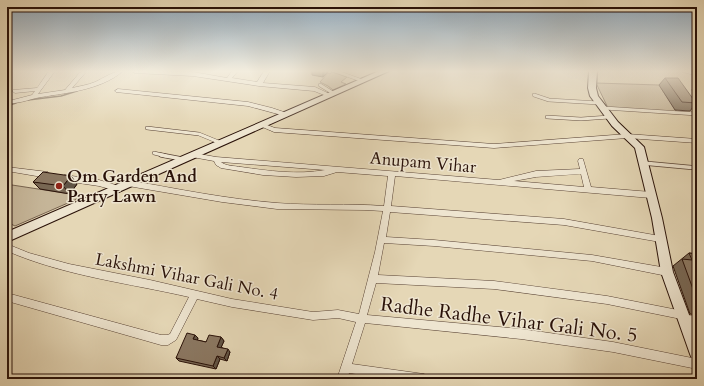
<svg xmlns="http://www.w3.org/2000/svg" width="704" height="386" font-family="Cardo,serif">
  <rect width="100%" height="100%" fill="#e5d7b6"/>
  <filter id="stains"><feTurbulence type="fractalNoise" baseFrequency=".005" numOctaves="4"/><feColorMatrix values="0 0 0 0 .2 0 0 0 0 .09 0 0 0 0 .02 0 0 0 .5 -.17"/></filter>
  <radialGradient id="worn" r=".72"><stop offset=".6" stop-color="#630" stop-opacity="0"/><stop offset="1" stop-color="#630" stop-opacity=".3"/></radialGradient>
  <g fill="#c5b598" stroke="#776350">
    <polygon points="332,72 347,77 341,82 346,84 333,90 328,86 320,82 328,73 330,74"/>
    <polygon points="596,83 659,85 677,112 608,108"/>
    <polygon points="12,185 84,196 15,226 7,222 7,189"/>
  </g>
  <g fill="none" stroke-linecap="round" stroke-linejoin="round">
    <g stroke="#73604d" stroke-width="1.5">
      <polyline points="28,100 61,96 77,91"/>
      <polyline points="7,106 16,103"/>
    </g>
    <defs>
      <g id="lane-far1">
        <polyline points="320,85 333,93"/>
        <polyline points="534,95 549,100 599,103"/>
        <polyline points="604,108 697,114"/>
        <polyline points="547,117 581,119 609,117"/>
        <polyline points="147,128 199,134 221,143"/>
        <polyline points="154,153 166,156"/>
      </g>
      <g id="lane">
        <polyline points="161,155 182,159"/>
        <polyline points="643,163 697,168"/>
      </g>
      <g id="street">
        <path d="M49,71H55L38,94L65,90L81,71H87L72,88C80,86 88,85 95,82C104,78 113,71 123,71C100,91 63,93 36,98C28,100 17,104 9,103V101L32,95L35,91L15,93L12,91L13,90L37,88Z"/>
        <polygon points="132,71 193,72 227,78 232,71 238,71 232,78 257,82 264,71 270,71 263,83 315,87 332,95 329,97 314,91 259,86 193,76 135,73"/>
        <polygon points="331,71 339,71 364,80 361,82 359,81"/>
        <polygon points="682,71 697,72 697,76 683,72"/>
        <polygon points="695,88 697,88 697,92 692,90"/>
        <polygon points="118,89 248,102 272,108 287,113 288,114 285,116 248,106 116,92 115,91"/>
        <polygon points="262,123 275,128 494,144 627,134 697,139 697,143 627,138 494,148 274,132 260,126 259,125 260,124"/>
        <path d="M192,153H194L216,157L499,180L536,171L580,169L578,161L579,159H583L591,187L651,192L653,193L655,195L653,197L651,198L395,176L391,206L564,219L660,236L663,237L664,239L663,241L660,242L564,225L390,212L386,237L434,240L592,255L667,268L670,269L671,272L670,275L667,276L592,261L434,246L384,243L378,275L494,281L607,296L683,311L686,312L687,315L697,316V324L682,322L681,319L607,304L494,289L376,283L367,315L521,329L613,342L697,359V369L613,352L521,339L365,323L352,364L424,374L427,376L429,379H390L349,373L347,379H337L356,322L338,318L313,320L232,307L197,299L176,340L168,345H161L7,301V293L161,335H167L170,334L189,297C128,283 65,276 7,251V244L29,253L69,264L150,280L232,299L313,312L338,310L359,314L375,252L383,211L365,210L277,209L222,202L128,186L125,183L128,180C177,189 227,199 277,203C312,206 348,203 384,206L388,176L337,172L324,176L296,177L263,175L221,168L216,165L214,161L192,157L191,155ZM221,162L325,170C297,175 269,171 241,167C235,166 225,166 221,162ZM581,174L584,187L514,181L536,177Z"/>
        <polygon points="7,167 48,172 51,175 48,178 7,171"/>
        <polygon points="65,175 99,180 119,186 120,188 117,191 99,186 65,181 62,178"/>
      </g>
      <g id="secondary">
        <polygon points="379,71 389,71 7,242 7,232"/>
        <polygon points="589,71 597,71 596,88 598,96 618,122 644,147 662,218 673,272 697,336 697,361 692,359 690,354 661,272 652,218 635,148 612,126 590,96 588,88"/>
      </g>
    </defs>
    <use href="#lane-far1" stroke="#584234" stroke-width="4"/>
    <use href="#lane" stroke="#584234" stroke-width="5"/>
    <use href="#street" stroke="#584234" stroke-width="1"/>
    <use href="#secondary" stroke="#291108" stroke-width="2"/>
    <use href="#lane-far1" stroke="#eee5d0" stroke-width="3"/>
    <use href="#lane" stroke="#eee5d0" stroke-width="3.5"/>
    <use href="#street" fill="#eee5d0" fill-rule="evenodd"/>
    <use href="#secondary" fill="#eee5d0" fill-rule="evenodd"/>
  </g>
  <g fill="#786754" stroke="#291108">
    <polygon points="312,71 329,71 323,77 312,75"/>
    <polygon points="665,78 696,103 690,111 675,110 659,85"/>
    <polygon points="33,182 77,184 70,194 40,189"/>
    <polygon points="689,253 697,254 697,315 690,314 673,266"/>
    <polygon points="195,335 198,338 197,340 206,342 221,337 224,341 221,347 230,352 227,361 220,359 216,369 179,361 176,358"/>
  </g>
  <g fill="#615445" stroke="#291108">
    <polygon points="324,71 329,71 323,77 323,72"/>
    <polygon points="71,176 77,184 70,194 63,186"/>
    <polygon points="195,335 198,338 196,343 193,339"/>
    <polygon points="221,337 224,341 220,350 217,347"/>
    <polygon points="228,349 230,352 227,361 224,358"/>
    <polygon points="217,356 220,359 216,369 213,366"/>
  </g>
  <g fill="#8b7862" stroke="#291108">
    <polygon points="665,78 678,78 696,103 682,102"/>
    <polygon points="43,172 71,176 63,186 33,182"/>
    <polygon points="689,253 697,254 697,300 682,259 692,260"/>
    <polygon points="187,333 195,335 193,339 206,342 209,335 221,337 217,347 228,349 224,358 217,356 213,366 176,358"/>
  </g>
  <linearGradient id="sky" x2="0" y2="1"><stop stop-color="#8da7bc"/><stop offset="0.57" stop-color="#f3edde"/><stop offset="1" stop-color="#f3edde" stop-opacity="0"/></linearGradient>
  <rect width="704" height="125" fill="url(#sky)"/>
  <circle fill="#8f2418" stroke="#eee5d0" stroke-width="1.5" cx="59" cy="186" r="4"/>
  <g text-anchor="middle" stroke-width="3" stroke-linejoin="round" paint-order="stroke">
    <g font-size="17" fill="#291108" stroke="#eee5d0">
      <text transform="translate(423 162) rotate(5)" y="6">Anupam Vihar</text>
      <text transform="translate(187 276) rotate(11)" y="6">Lakshmi Vihar Gali No. 4</text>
    </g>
    <g font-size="17" font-weight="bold" fill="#291108" stroke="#eee5d0" text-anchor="start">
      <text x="67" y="182">Om Garden And<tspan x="67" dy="20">Party Lawn</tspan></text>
    </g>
    <g font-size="20" fill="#291108" stroke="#eee5d0">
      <text transform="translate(509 319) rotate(7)" y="7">Radhe Radhe Vihar Gali No. 5</text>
    </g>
  </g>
  <rect width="704" height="386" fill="none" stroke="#e5d7b6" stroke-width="24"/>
  <rect x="8" y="8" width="688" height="370" fill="none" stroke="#291108" stroke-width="2"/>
  <rect x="12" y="12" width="680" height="362" fill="none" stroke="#291108"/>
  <rect width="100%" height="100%" filter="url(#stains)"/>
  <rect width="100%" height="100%" fill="url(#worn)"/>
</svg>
